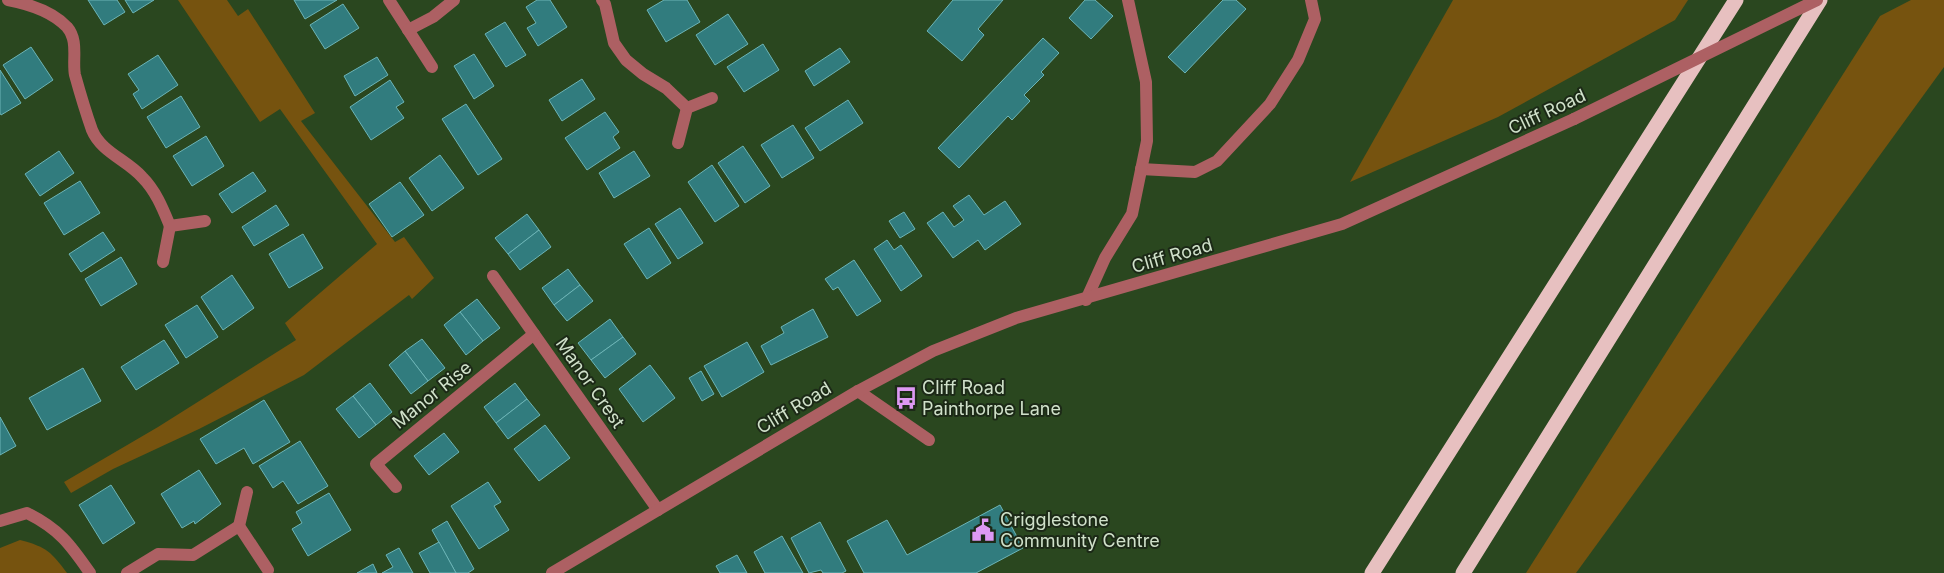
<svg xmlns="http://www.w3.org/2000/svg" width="1944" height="573" font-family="Inter,sans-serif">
  <rect width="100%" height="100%" fill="#2a471f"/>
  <g fill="#76530f">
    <polygon points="178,0 227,0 238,16 248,9 315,113 301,121 395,242 404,237 434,278 412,299 409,295 304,375 199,429 113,469 71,493 64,482 158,427 296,340 285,323 377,244 280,109 260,122"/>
    <polygon points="1453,0 1688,0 1675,20 1498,117 1350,182"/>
    <polygon points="1911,0 1944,0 1944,67 1576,573 1526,573 1880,16"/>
    <path d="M20,540C47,547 51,552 67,573H0V548Z"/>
  </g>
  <g fill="#317c7e" stroke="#6cb4b6">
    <polygon points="88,0 117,0 125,12 104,25"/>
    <polygon points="125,0 154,0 133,13"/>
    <polygon points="294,0 337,0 305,19"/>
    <polygon points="537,0 550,0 567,27 538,46 527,28 536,23 526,7"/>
    <polygon points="664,0 687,0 700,22 666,42 647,10"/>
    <polygon points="953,0 1003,0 978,29 984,35 962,61 927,31"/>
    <polygon points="1085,0 1095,0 1113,16 1091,39 1069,18"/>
    <polygon points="1223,0 1236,0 1246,9 1185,73 1168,57"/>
    <polygon points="343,4 359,28 325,49 310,25"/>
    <polygon points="728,14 748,44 715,65 696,35"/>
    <polygon points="505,22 526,55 506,67 485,34"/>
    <polygon points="1043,38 1059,53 1041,72 1044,75 1024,95 1030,101 1012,120 1008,116 959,168 938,148"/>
    <polygon points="763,44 779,70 744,92 727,67"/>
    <polygon points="31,47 53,80 25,99 3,65"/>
    <polygon points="840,48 850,62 814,86 805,71"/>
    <polygon points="474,54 494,86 474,99 454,66"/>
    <polygon points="158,55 178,85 142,109 133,94 139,90 128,74"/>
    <polygon points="377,57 388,75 355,96 344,76"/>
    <polygon points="0,70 21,103 1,115 0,113"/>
    <polygon points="582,79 595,99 562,121 549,100"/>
    <polygon points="390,80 404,102 396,107 404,118 371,140 350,107"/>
    <polygon points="181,96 200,127 166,148 147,117"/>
    <polygon points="848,100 863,123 820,151 805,128"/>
    <polygon points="466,104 502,159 478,175 442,119"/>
    <polygon points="605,112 619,132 613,137 620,148 587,170 565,138"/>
    <polygon points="793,125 814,158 782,178 761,145"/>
    <polygon points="206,136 224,166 192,186 173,156"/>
    <polygon points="743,146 770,186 745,203 718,163"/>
    <polygon points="59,151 74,173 40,196 25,174"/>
    <polygon points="634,151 650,176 614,198 599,173"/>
    <polygon points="440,155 464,188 432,211 409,178"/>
    <polygon points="712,165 739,206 715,222 688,182"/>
    <polygon points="253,172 266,191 232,213 219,194"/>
    <polygon points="80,181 100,213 64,235 44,203"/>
    <polygon points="400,182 424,215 392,237 369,204"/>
    <polygon points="969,195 984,215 1005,201 1021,224 985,250 978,240 953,258 927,223 943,212 954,227 964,220 953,206"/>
    <polygon points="276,205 289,225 254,246 242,227"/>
    <polygon points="680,208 703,243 678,259 655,224"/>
    <polygon points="904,212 915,229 900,238 889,221"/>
    <polygon points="527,214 539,230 508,254 495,238"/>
    <polygon points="649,228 671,263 647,279 624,244"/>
    <polygon points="539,230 551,247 520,270 508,254"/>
    <polygon points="103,232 115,250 81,272 69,254"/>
    <polygon points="303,234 323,268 289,288 269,254"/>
    <polygon points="887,240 894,250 901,245 922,276 901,291 874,249"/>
    <polygon points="121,257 137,284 101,306 85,279"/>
    <polygon points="854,260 881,301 857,316 838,287 833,290 825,279"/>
    <polygon points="568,269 580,285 554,305 542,288"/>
    <polygon points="232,275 254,308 223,330 201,297"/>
    <polygon points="580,285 593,301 567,321 554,305"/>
    <polygon points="477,299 500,328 483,341 460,312"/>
    <polygon points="197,305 218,337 186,358 165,325"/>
    <polygon points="813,309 828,337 771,365 761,346 784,333 781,327"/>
    <polygon points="460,312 483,341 466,355 444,325"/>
    <polygon points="610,319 623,337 591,360 578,343"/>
    <polygon points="623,337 636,354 605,378 591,360"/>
    <polygon points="422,339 445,368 428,381 405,351"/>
    <polygon points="164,340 179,363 136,390 121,367"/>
    <polygon points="747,342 764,372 722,397 704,366"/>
    <polygon points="405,351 428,381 411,394 389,365"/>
    <polygon points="650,365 675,398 643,422 619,389"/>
    <polygon points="83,368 101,401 47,430 29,398"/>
    <polygon points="701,371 714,394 702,401 689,378"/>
    <polygon points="370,383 392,412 376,425 353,396"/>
    <polygon points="515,383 527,399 496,423 484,407"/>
    <polygon points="353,396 376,425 359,438 336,409"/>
    <polygon points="527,399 540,415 508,439 496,423"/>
    <polygon points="264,400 290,442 253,464 244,448 216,464 200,439"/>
    <polygon points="0,417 16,446 0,455"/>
    <polygon points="545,425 570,458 539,481 514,449"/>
    <polygon points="444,433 459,452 429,475 414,456"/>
    <polygon points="300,441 328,486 298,504 283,481 273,488 259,466"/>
    <polygon points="199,470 221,504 195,524 194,521 182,528 161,494"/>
    <polygon points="488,482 501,502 494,506 509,530 479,549 451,506"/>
    <polygon points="111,485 135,523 103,544 79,505"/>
    <polygon points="329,493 351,530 308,556 292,529 302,523 296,512"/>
    <polygon points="1000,505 1023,548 976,573 864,573 847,541 887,520 907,555"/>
    <polygon points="447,521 474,569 468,573 456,573 432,530"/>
    <polygon points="820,522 846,571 842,573 823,573 821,570 809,573 791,538"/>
    <polygon points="782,536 803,573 765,573 754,552"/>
    <polygon points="439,542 456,573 430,573 419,553"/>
    <polygon points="399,548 413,573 382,573 393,567 386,555"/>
    <polygon points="737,555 747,573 720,573 716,566"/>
    <polygon points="373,564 377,573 357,573"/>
  </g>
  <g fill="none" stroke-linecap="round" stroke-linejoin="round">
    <g stroke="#ad6063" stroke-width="12">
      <path d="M8,0C29,4 52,11 67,27C79,41 72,60 75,75C80,93 86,113 92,130C101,152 127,160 142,177C156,191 163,209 170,226"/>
      <polyline points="389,0 432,67"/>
      <polyline points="602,0 605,4 614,43 626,60 643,74 666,88 687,108"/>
      <polyline points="408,30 433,17 454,0"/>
      <polyline points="678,143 687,108 712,98"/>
      <polyline points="1141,169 1195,172 1217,161 1270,104 1298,60 1315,19 1311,0"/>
      <polyline points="163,262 170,226 205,221"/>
      <polyline points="493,276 658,510"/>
      <polyline points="1086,300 1105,258 1132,214 1147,141 1146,82 1128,0"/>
      <polyline points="858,391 929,440"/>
      <polyline points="396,487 376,464 534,334"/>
      <path d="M0,521L27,513C59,529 70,544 90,573"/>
      <polyline points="239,526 247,492"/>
      <polyline points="127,573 158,554 193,555 239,526 268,570"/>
      <polyline points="552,573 858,391 933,351 1016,318 1342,224 1574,119"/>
    </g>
    <g stroke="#e7c0c0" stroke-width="15">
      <polyline points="1372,573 1736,0"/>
      <polyline points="1463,573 1820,0"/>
    </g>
    <polyline stroke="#ad6063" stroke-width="12" points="1574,119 1817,0"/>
  </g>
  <defs>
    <symbol id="bus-bare" viewBox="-9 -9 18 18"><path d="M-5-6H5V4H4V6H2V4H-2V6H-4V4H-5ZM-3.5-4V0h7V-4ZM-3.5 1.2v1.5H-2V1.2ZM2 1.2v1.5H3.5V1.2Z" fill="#dd99f3" stroke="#1c2917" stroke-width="2.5" paint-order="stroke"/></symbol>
    <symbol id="civic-bare" viewBox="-9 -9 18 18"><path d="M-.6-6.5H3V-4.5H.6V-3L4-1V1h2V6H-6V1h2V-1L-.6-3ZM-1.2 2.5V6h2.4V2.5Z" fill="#dd99f3" stroke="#1c2917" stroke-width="2.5" paint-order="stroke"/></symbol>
  </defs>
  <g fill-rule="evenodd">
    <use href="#bus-bare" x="890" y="382" width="32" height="32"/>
    <use href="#civic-bare" x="967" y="514" width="32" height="32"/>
  </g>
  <g text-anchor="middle" stroke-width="4" stroke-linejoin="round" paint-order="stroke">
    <g font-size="18" fill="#d0e1ca" stroke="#1c2917">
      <text transform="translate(1547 112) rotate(-25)" y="6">Cliff Road</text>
      <text transform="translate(1172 256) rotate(-16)" y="6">Cliff Road</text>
      <text transform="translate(590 383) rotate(55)" y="6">Manor Crest</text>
      <text transform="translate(432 395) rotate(-39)" y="6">Manor Rise</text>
      <text transform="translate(794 408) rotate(-31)" y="6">Cliff Road</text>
    </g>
    <g font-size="18" fill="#d0e1ca" stroke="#1c2917" text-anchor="start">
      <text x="922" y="394">Cliff Road<tspan x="922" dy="21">Painthorpe Lane</tspan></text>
      <text x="1000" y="526">Crigglestone<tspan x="1000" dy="21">Community Centre</tspan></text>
    </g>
  </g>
</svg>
